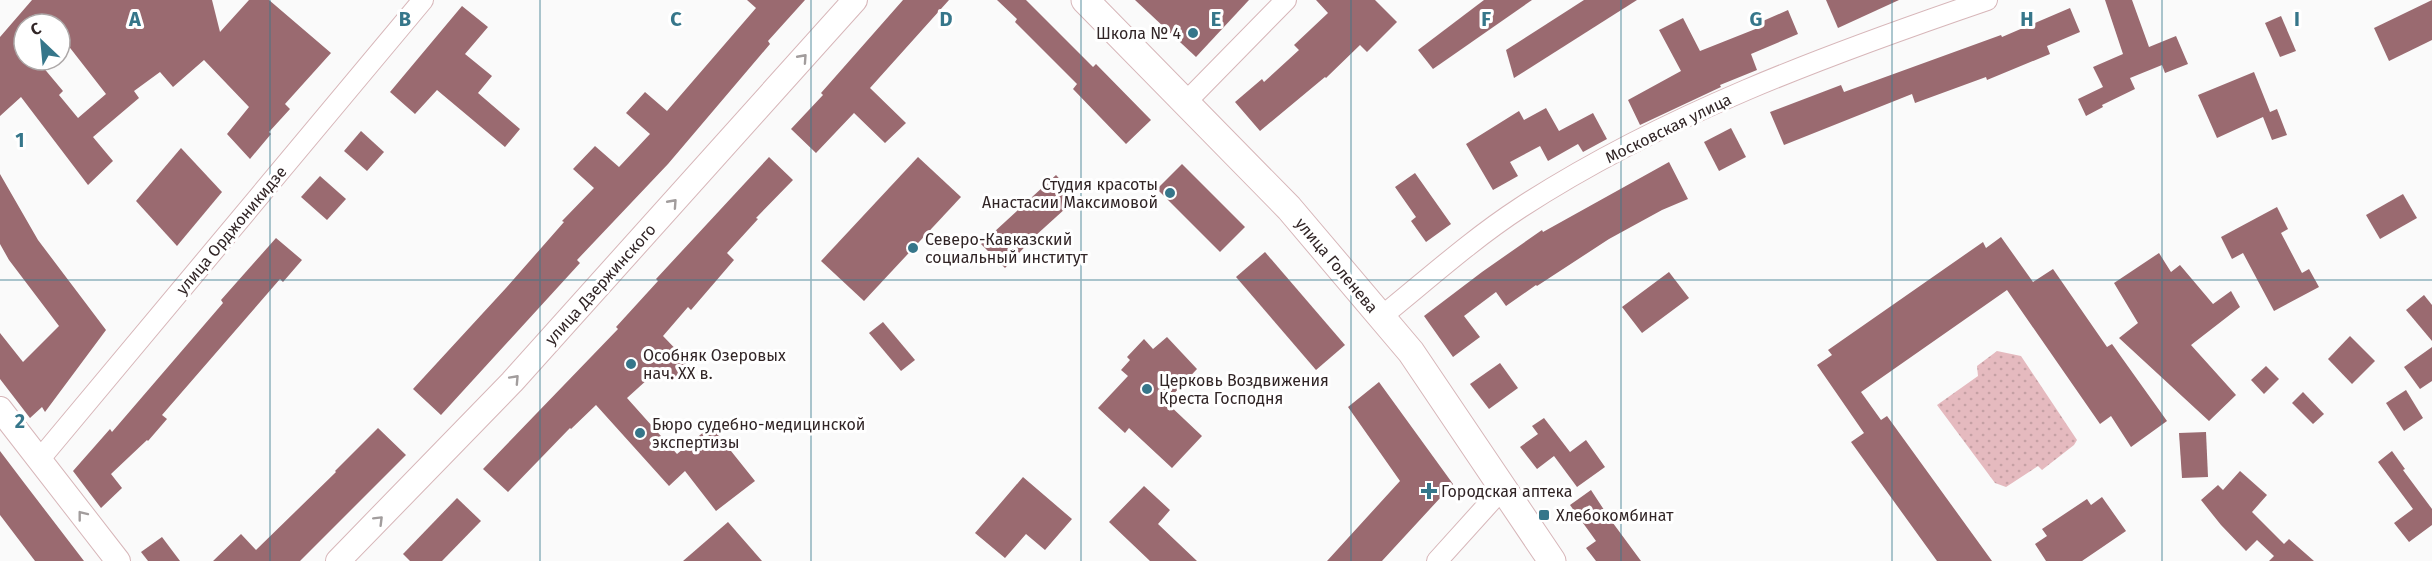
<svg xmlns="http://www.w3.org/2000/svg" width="2432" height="561" font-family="'Fira Sans',sans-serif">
  <defs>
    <pattern id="grass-dots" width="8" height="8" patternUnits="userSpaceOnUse" patternTransform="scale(1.5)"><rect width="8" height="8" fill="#e5babf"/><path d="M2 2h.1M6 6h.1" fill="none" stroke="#c5a0a4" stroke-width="1.8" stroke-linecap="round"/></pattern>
  </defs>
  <rect width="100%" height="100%" fill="#fafafa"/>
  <polygon fill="url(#grass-dots)" points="1997,351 2021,356 2077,440 2074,445 2042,470 2038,466 2006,487 1995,483 1937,405 1978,376 1977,366"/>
  <g fill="#9a6a70" fill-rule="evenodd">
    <path d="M32,0H212L220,32L249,0H269L331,53L285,104L290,109L269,132L271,134L250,159L227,134L249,107L204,60L173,87L160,72L134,91L139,98L93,137L113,161L88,185L21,97L0,116V37ZM24,24H60V35L106,94L78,118L59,95L63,91L37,60H24Z"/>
    <polygon points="747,0 805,0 768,41 770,44 668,164 577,260 580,263 441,415 413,389 506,288 564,222 562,221 594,188 573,169 595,146 619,167 650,134 626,113 645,92 667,111 756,8"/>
    <polygon points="903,0 949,0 870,88 906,123 885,143 854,113 816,153 791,129 823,95 821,93"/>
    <polygon points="997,0 1026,0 1093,67 1096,64 1151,120 1126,144 1073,89 1077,84 1015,22 1017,19"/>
    <polygon points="1135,0 1249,0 1196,57"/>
    <polygon points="1316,0 1375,0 1397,22 1367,52 1360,45 1326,78 1325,77 1260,131 1235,102 1262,79 1264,82 1299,50 1294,45 1328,13"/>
    <polygon points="1484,0 1532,0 1433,69 1418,50"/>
    <polygon points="1584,0 1637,0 1514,78 1506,50"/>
    <polygon points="1826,0 1899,0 1838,28"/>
    <polygon points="2105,0 2132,0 2149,47 2176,36 2188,64 2165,73 2162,65 2130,78 2135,89 2102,105 2103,107 2086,116 2078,99 2103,87 2093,67 2123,54"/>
    <polygon points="2432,0 2432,40 2389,61 2374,28"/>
    <polygon points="462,6 488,27 465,54 492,76 478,93 520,129 505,147 437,90 415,114 390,92"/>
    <polygon points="2070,8 2080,32 2047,46 2050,54 1987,80 1986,77 1915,103 1912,94 1784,145 1770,112 1841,85 1844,92 2001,35 2002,37"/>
    <polygon points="1788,10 1798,34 1751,54 1757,70 1720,85 1721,87 1640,125 1628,100 1681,71 1659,30 1683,18 1700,51 1758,28 1756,24"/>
    <polygon points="2281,16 2296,51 2280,57 2265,23"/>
    <polygon points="2254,72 2270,112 2277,109 2287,135 2272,140 2263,117 2217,138 2198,95"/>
    <polygon points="1546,108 1559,131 1593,113 1607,139 1583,152 1578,144 1548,161 1540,146 1510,162 1518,176 1493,190 1466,144 1519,111 1524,120"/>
    <polygon points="1731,128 1746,157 1719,171 1704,142"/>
    <polygon points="361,131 384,152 367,171 344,151"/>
    <polygon points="181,148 222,192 177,246 136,201"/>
    <polygon points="769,157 793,180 756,218 758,219 727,253 734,260 691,310 688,307 663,336 690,364 671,382 659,369 627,398 677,454 711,426 755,481 716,511 685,471 669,486 596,405 571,429 570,428 508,492 483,469 618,329 616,327 658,281 656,279"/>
    <polygon points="918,157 961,197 864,301 821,261"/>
    <polygon points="1669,162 1688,199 1662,210 1609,239 1537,286 1536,285 1506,306 1496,292 1464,316 1480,337 1453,357 1424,316 1482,272 1542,230 1543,232"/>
    <polygon points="1182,164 1245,227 1220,252 1157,189"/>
    <polygon points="1415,173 1451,224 1426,242 1411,221 1416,217 1395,187"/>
    <polygon points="0,174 38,240 106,330 45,412 42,407 30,418 0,379 0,333 23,362 59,326 9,260 0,244"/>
    <polygon points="1056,175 1077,198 1034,237 1005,268 981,244"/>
    <polygon points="320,176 346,199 327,220 301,197"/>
    <polygon points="2403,194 2417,218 2380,239 2366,215"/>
    <polygon points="2277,207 2288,229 2281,233 2302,273 2309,269 2319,287 2274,311 2243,253 2232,259 2221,237"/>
    <polygon points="2001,237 2033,282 2053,269 2107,347 2112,344 2167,421 2131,447 2111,416 2100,424 2007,290 1861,392 1881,420 1887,416 1992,561 1937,561 1851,442 1864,433 1817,365 1832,355 1828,350 1983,242 1986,248"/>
    <polygon points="276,238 302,260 283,282 280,279 162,415 167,419 148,441 147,440 111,474 122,488 101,508 73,471 110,429 112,432 223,303 221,300"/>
    <polygon points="1265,252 1345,345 1316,370 1236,277"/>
    <polygon points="2159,253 2171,272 2180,265 2213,304 2231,291 2240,307 2191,345 2236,395 2209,421 2119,338 2138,323 2114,283"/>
    <polygon points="1669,272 1689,298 1642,333 1622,307"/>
    <polygon points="2424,295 2432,305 2432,341 2406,310"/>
    <polygon points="883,322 915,360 901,371 869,333"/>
    <polygon points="2350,336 2375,361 2352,384 2328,359"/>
    <polygon points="1167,337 1197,369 1166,402 1202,436 1172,468 1129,428 1125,433 1098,408 1128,376 1121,370 1130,360 1127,357 1144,339 1153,349"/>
    <polygon points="2432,347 2432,381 2420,389 2404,367"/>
    <polygon points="1500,363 1518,388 1489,409 1470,384"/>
    <polygon points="2266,366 2279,379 2264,394 2251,380"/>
    <polygon points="1379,382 1453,484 1382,561 1327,561 1400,481 1348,407"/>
    <polygon points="2406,390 2423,418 2404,431 2386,403"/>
    <polygon points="2303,392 2324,414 2313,424 2292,403"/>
    <polygon points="1544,418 1570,452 1586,440 1605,467 1577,487 1554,456 1537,469 1520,447 1538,434 1532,426"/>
    <polygon points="378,428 406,455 300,561 213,561 241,534 256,550 336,472 335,471"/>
    <polygon points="2206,432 2208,477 2182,478 2179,433"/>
    <polygon points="0,451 25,484 84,561 35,561 0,515"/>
    <polygon points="2392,451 2405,469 2403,470 2432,509 2432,525 2409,542 2394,523 2413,509 2378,462"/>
    <polygon points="2240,471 2267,495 2252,512 2284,544 2289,539 2314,561 2269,561 2274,556 2257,540 2246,551 2221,525 2201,500 2218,485 2223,490"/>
    <polygon points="1023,477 1072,519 1045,550 1026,534 1005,558 975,533"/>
    <polygon points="1144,486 1170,510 1158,524 1197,561 1150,561 1109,522"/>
    <polygon points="1591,490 1610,519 1641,561 1596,561 1586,548 1596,541 1570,505"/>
    <polygon points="2102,497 2126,531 2082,561 2046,561 2035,544 2047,536 2042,529 2087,499 2091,505"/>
    <polygon points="457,498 481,521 442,561 410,561 403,554"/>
    <polygon points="728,522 762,561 683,561"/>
    <polygon points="162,537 180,561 148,561 141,552"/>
  </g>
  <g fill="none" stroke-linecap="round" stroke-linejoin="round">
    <defs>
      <g id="minor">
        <polyline points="1186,102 1286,0"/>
        <path d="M1381,317C1427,280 1471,240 1520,208C1663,115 1826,55 1987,0"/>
        <polyline points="39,460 423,0"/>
        <polyline points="1437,561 1502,489"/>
      </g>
      <g id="tertiary">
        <polyline points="0,409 118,561"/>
        <polyline points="338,561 512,382 855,0"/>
      </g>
      <polyline id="secondary" points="1085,0 1289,208 1411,352 1552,561"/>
    </defs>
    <use href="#minor" stroke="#d7b6b9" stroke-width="22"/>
    <use href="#tertiary" stroke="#d7b6b9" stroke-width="26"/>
    <use href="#secondary" stroke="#d7b6b9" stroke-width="29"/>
    <use href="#minor" stroke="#fff" stroke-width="20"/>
    <use href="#tertiary" stroke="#fff" stroke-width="24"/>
    <use href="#secondary" stroke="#fff" stroke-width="27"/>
  </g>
  <defs><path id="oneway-chevron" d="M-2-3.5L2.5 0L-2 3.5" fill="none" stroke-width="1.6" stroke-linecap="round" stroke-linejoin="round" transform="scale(1.5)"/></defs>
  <g stroke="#a29d9d">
    <use href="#oneway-chevron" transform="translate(803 58) rotate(-48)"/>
    <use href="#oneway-chevron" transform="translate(673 203) rotate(-48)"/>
    <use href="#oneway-chevron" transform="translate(515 379) rotate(-47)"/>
    <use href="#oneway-chevron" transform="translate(82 515) rotate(-128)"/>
    <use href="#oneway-chevron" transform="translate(379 520) rotate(-45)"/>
  </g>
  <path fill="none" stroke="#36768a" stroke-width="1.5" stroke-opacity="0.55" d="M270,0V561M540,0V561M811,0V561M1081,0V561M1351,0V561M1621,0V561M1892,0V561M2162,0V561M0,280H2432"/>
  <g fill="#36768a" stroke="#fff" stroke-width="2">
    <circle cx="1193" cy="33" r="6"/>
    <circle cx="1170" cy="193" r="6"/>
    <circle cx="913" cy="248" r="6"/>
    <circle cx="631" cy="364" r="6"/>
    <circle cx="1147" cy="389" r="6"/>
    <circle cx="640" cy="433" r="6"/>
    <path d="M1426 482h6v6h6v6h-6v6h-6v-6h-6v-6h6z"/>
    <rect x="1538" y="509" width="12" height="12" rx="3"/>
  </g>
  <g text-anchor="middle" stroke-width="6" stroke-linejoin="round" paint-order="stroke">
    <g font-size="16" fill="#312526" stroke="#fff" text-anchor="start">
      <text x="1181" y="39" text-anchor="end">Школа № 4</text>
      <text x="1158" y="190" text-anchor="end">Студия красоты<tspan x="1158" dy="18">Анастасии Максимовой</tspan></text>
      <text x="925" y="245">Северо-Кавказский<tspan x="925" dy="18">социальный институт</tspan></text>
      <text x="643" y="361">Особняк Озеровых<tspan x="643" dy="18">нач. ХХ в.</tspan></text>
      <text x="1159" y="386">Церковь Воздвижения<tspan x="1159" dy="18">Креста Господня</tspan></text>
      <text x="652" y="430">Бюро судебно-медицинской<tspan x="652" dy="18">экспертизы</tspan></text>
      <text x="1441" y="497">Городская аптека</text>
      <text x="1556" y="521">Хлебокомбинат</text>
    </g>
    <g font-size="16" fill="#312526" stroke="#fff">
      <text transform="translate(1668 128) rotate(-26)" y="6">Московская улица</text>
      <text transform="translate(231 230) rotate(-50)" y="6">улица Орджоникидзе</text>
      <text transform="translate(1337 265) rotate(50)" y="6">улица Голенева</text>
      <text transform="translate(600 284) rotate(-48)" y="6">улица Дзержинского</text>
    </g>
  </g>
  <g font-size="20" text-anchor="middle" font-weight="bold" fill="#36768a" stroke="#fff" stroke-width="6" stroke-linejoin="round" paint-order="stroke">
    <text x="135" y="26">A</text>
    <text x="405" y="26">B</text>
    <text x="676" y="26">C</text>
    <text x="946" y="26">D</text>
    <text x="1216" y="26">E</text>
    <text x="1486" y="26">F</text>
    <text x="1756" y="26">G</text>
    <text x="2027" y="26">H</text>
    <text x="2297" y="26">I</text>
    <text x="20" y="147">1</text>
    <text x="20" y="428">2</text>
  </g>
  <g transform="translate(42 42) rotate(334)"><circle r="28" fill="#ffffff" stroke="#ada8a8" stroke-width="1.5"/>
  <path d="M0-4.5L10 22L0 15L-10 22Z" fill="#36768a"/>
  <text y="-9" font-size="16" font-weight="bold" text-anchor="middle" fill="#312526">С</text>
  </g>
</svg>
